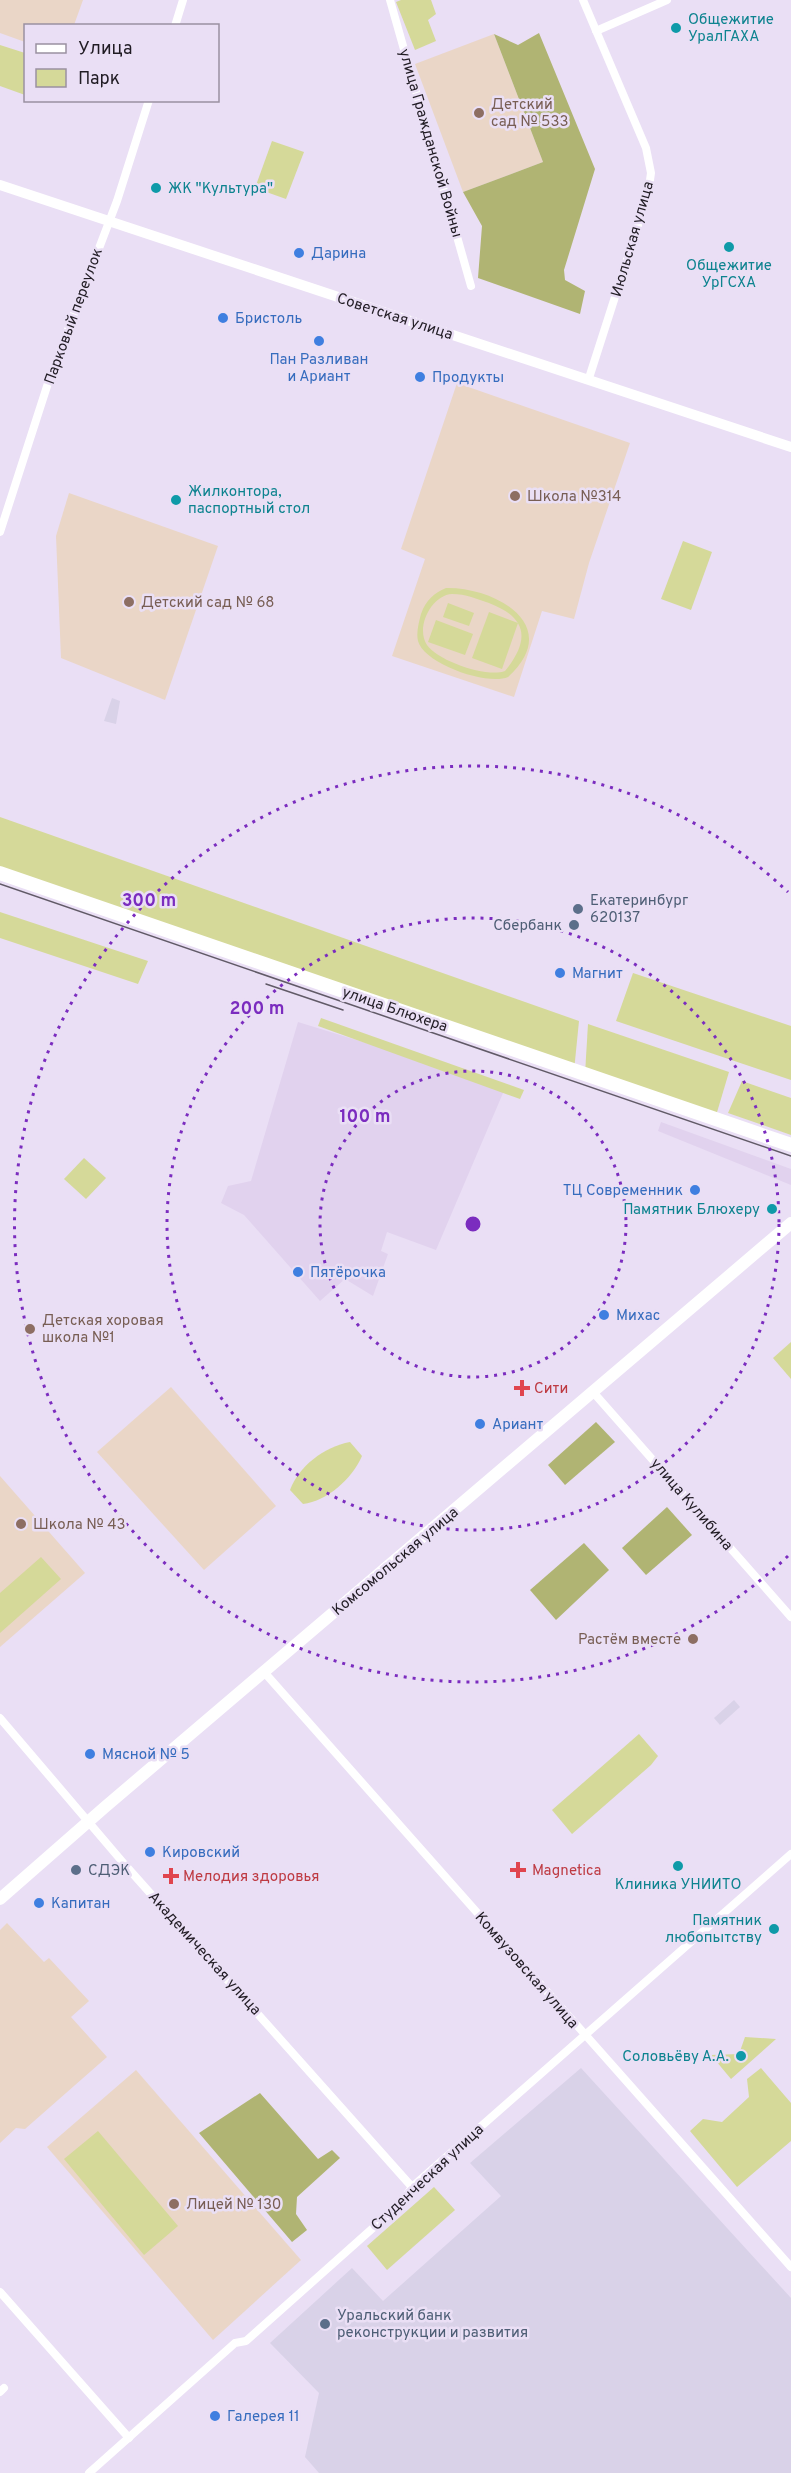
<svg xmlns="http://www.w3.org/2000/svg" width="791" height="2473" font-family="Overpass,sans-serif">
  <rect width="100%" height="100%" fill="#eadff5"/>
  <g fill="#e1d2ee">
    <polygon points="298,1022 506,1086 436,1250 387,1232 381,1251 388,1254 373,1296 345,1279 320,1301 244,1215 221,1203 228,1186 251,1181"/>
    <polygon points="661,1122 791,1169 791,1185 658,1131"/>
  </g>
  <g fill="#d9d2e8">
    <polygon points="112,698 120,701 116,724 104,721"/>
    <polygon points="734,1700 740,1707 720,1725 714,1718"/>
    <polygon points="581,2068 791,2298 791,2473 319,2473 305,2457 319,2393 270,2343 352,2268 383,2301 501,2196 470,2163"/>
  </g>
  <g fill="#ead6c7">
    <polygon points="0,0 83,0 74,25 26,26 25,42 0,33"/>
    <polygon points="494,34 543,162 463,192 415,64"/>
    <polygon points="457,383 630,443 589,563 574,619 542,611 514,697 392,656 425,559 401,549"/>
    <polygon points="69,493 218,546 165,700 61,658 56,536"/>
    <polygon points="171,1387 276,1506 204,1570 97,1452"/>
    <polygon points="0,1476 85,1573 0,1647"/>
    <polygon points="7,1923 44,1962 49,1958 89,2001 71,2017 107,2057 25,2129 16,2128 0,2143 0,1930"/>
    <polygon points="136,2070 301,2260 213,2340 47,2147"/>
  </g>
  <g fill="#d5d999" fill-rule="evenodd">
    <polygon points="401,0 431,0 436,14 428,20 436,41 415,50 396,2"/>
    <polygon points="0,45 25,53 25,95 0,86"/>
    <polygon points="272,141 304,152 286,199 255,188"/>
    <polygon points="683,541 712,552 691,610 661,599"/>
    <path d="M446,588C496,587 564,626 508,677C488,686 424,664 418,641C416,632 419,622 421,614C426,600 434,593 446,588ZM452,594C466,594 477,599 489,603C528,618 530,640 505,671C487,678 438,661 427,645C415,627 432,595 452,594Z"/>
    <polygon points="448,603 474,613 469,626 443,617"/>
    <polygon points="489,612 518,623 502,669 472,658"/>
    <polygon points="436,620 473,634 465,655 428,642"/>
    <polygon points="0,817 579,1021 574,1071 0,873"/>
    <polygon points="0,912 148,961 138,984 0,938"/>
    <polygon points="633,973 791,1026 791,1080 616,1021"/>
    <polygon points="321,1018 524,1090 520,1099 318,1026"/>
    <polygon points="588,1024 729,1072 715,1119 585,1074"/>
    <polygon points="742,1081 791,1098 791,1135 728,1113"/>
    <polygon points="84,1158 106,1178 86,1199 64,1179"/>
    <polygon points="791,1342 791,1379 773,1358"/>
    <path d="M350,1442L362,1456C352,1479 327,1501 303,1504L290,1490C299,1466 324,1447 350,1442Z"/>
    <polygon points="41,1557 61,1579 0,1633 0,1593"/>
    <polygon points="639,1734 658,1756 651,1765 572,1834 552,1810"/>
    <polygon points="745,2037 776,2039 731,2079 711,2055 739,2054"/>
    <polygon points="761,2068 791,2103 791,2141 737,2187 690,2131 703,2119 722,2122 749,2097 747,2079"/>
    <polygon points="98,2131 178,2226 144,2255 64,2159"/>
    <polygon points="434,2187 455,2210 387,2270 367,2246"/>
  </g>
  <g fill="#b0b473">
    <polygon points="539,33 595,169 564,270 565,280 585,291 580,314 478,278 482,226 463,192 543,162 494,34 518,45"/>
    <polygon points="596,1422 615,1442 565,1485 548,1465"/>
    <polygon points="667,1507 692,1535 646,1575 622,1548"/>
    <polygon points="584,1543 609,1570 556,1620 530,1590"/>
    <polygon points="260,2093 318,2159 332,2150 340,2158 297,2197 296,2214 307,2230 292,2242 199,2133"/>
  </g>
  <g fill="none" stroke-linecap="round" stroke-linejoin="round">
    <g stroke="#fff" stroke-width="8">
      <polyline points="390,0 471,286"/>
      <polyline points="583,0 646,148 651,173 648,194 589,378"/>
      <polyline points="175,26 183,0"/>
      <polyline points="596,31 667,0"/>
      <polyline points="0,532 50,377 117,201 149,100"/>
      <polyline points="593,1392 791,1617"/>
      <polyline points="264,1672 791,2267"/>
      <polyline points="0,1718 126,1866 412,2187"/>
      <polyline points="0,2292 129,2438"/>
      <polyline points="0,2392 4,2388"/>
      <polyline points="89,2473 235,2343 246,2341 401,2203 412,2187 791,1854"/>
    </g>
    <polyline stroke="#fff" stroke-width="10" points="0,185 791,447"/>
    <polyline stroke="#fff" stroke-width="12" points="0,1899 105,1807 791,1223"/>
    <polyline stroke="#fff" stroke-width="14" points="0,873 791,1145"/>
    <g stroke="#615a67" stroke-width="1.5">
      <polyline points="0,884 791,1156"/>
      <polyline points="266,984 343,1010"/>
    </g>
  </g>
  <g fill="none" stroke="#7b2cbf" stroke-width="3" stroke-dasharray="3 6">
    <circle cx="473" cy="1224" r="153"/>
    <circle cx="473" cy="1224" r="306"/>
    <path d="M788 1556A458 458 0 1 1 788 892"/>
  </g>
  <g fill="#0f9aa8" stroke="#eadff5" stroke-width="2">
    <circle cx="676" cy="28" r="6"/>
    <circle cx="156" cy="188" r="6"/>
    <circle cx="729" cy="247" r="6"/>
    <circle cx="176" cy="500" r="6"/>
    <circle cx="772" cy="1209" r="6"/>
    <circle cx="678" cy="1866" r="6"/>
    <circle cx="774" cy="1929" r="6"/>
    <circle cx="741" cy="2056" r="6"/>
  </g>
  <g fill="#8d6e63" stroke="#eadff5" stroke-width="2">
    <circle cx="479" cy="113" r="6"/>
    <circle cx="515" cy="496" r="6"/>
    <circle cx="129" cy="602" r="6"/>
    <circle cx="30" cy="1329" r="6"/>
    <circle cx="21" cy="1524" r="6"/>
    <circle cx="693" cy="1639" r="6"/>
    <circle cx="174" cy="2204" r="6"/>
  </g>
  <g fill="#3f7fe0" stroke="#eadff5" stroke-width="2">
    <circle cx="299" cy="253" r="6"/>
    <circle cx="223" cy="318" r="6"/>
    <circle cx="319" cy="341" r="6"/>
    <circle cx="420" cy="377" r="6"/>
    <circle cx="560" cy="973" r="6"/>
    <circle cx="695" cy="1190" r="6"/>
    <circle cx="298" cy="1272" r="6"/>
    <circle cx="604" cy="1315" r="6"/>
    <circle cx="480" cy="1424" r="6"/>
    <circle cx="90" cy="1754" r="6"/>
    <circle cx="150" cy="1852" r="6"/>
    <circle cx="39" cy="1903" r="6"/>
    <circle cx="215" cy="2416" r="6"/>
  </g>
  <g fill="#5c6f8a" stroke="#eadff5" stroke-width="2">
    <circle cx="578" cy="909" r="6"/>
    <circle cx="574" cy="925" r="6"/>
    <circle cx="76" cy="1870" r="6"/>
    <circle cx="325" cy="2324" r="6"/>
  </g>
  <g fill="#e0444e" stroke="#eadff5" stroke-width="2">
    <path d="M519 1379h6v6h6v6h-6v6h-6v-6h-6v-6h6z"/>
    <path d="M515 1861h6v6h6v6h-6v6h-6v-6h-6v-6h6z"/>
    <path d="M168 1867h6v6h6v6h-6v6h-6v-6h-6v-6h6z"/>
  </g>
  <g text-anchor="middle" stroke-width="5" stroke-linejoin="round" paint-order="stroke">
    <g font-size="15" fill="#0d838f" stroke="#eadff5" text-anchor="start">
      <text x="688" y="24">Общежитие<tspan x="688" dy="17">УралГАХА</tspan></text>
      <text x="168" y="193">ЖК "Культура"</text>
      <text x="729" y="270" text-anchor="middle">Общежитие<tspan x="729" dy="17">УрГСХА</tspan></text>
      <text x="188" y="496">Жилконтора,<tspan x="188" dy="17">паспортный стол</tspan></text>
      <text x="760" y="1214" text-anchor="end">Памятник Блюхеру</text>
      <text x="678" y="1889" text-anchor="middle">Клиника УНИИТО</text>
      <text x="762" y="1925" text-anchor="end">Памятник<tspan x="762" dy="17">любопытству</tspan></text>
      <text x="729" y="2061" text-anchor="end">Соловьёву А.А.</text>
    </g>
    <g font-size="15" fill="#785e54" stroke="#eadff5" text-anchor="start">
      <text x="491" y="109">Детский<tspan x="491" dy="17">сад № 533</tspan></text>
      <text x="527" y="501">Школа №314</text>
      <text x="141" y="607">Детский сад № 68</text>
      <text x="42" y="1325">Детская хоровая<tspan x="42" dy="17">школа №1</tspan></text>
      <text x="33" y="1529">Школа № 43</text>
      <text x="681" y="1644" text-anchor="end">Растём вместе</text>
      <text x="186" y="2209">Лицей № 130</text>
    </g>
    <g font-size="15" fill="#211c24" stroke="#eadff5">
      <text transform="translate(431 143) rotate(74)" y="5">улица Гражданской Войны</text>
      <text transform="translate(632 239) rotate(-74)" y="5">Июльская улица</text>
      <text transform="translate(73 316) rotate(-70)" y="5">Парковый переулок</text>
      <text transform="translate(395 316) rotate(18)" y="5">Советская улица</text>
      <text transform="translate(395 1009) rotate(19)" y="5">улица Блюхера</text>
      <text transform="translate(692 1504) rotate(49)" y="5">улица Кулибина</text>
      <text transform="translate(395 1561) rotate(-40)" y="5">Комсомольская улица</text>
      <text transform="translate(205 1953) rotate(48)" y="5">Академическая улица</text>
      <text transform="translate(527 1970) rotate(49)" y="5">Комвузовская улица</text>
      <text transform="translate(427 2177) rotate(-43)" y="5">Студенческая улица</text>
    </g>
    <g font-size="15" fill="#366cbe" stroke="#eadff5" text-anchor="start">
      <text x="311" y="258">Дарина</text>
      <text x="235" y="323">Бристоль</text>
      <text x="319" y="364" text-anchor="middle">Пан Разливан<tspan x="319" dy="17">и Ариант</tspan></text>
      <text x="432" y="382">Продукты</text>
      <text x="572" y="978">Магнит</text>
      <text x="683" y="1195" text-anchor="end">ТЦ Современник</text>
      <text x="310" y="1277">Пятёрочка</text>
      <text x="616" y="1320">Михас</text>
      <text x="492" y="1429">Ариант</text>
      <text x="102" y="1759">Мясной № 5</text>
      <text x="162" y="1857">Кировский</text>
      <text x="51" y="1908">Капитан</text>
      <text x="227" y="2421">Галерея 11</text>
    </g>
    <g font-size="15" fill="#4e5e75" stroke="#eadff5" text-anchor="start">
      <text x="590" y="905">Екатеринбург<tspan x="590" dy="17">620137</tspan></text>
      <text x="562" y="930" text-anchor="end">Сбербанк</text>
      <text x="88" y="1875">СДЭК</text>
      <text x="337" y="2320">Уральский банк<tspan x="337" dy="17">реконструкции и развития</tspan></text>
    </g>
    <g font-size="15" fill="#be3a42" stroke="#eadff5" text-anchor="start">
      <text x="534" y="1393">Сити</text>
      <text x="532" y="1875">Magnetica</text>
      <text x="183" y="1881">Мелодия здоровья</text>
    </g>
  </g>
  <circle cx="473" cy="1224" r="9" fill="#7b2cbf" stroke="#eadff5" stroke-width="3"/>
  <g font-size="18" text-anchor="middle" font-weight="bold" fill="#7b2cbf" stroke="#eadff5" stroke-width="5" stroke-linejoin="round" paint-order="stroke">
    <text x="149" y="906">300 m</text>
    <text x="257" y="1014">200 m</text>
    <text x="365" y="1122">100 m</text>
  </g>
  <rect x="24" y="24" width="195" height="78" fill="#eadff5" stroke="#9a91a1" stroke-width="1.5"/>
  <rect x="36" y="44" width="30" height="9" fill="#ffffff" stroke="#9a91a1" stroke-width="1.5"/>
  <text x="78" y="54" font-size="18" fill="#211c24">Улица</text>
  <rect x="36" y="69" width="30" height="18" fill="#d5d999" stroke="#9a91a1" stroke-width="1.5"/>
  <text x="78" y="84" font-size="18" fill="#211c24">Парк</text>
</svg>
